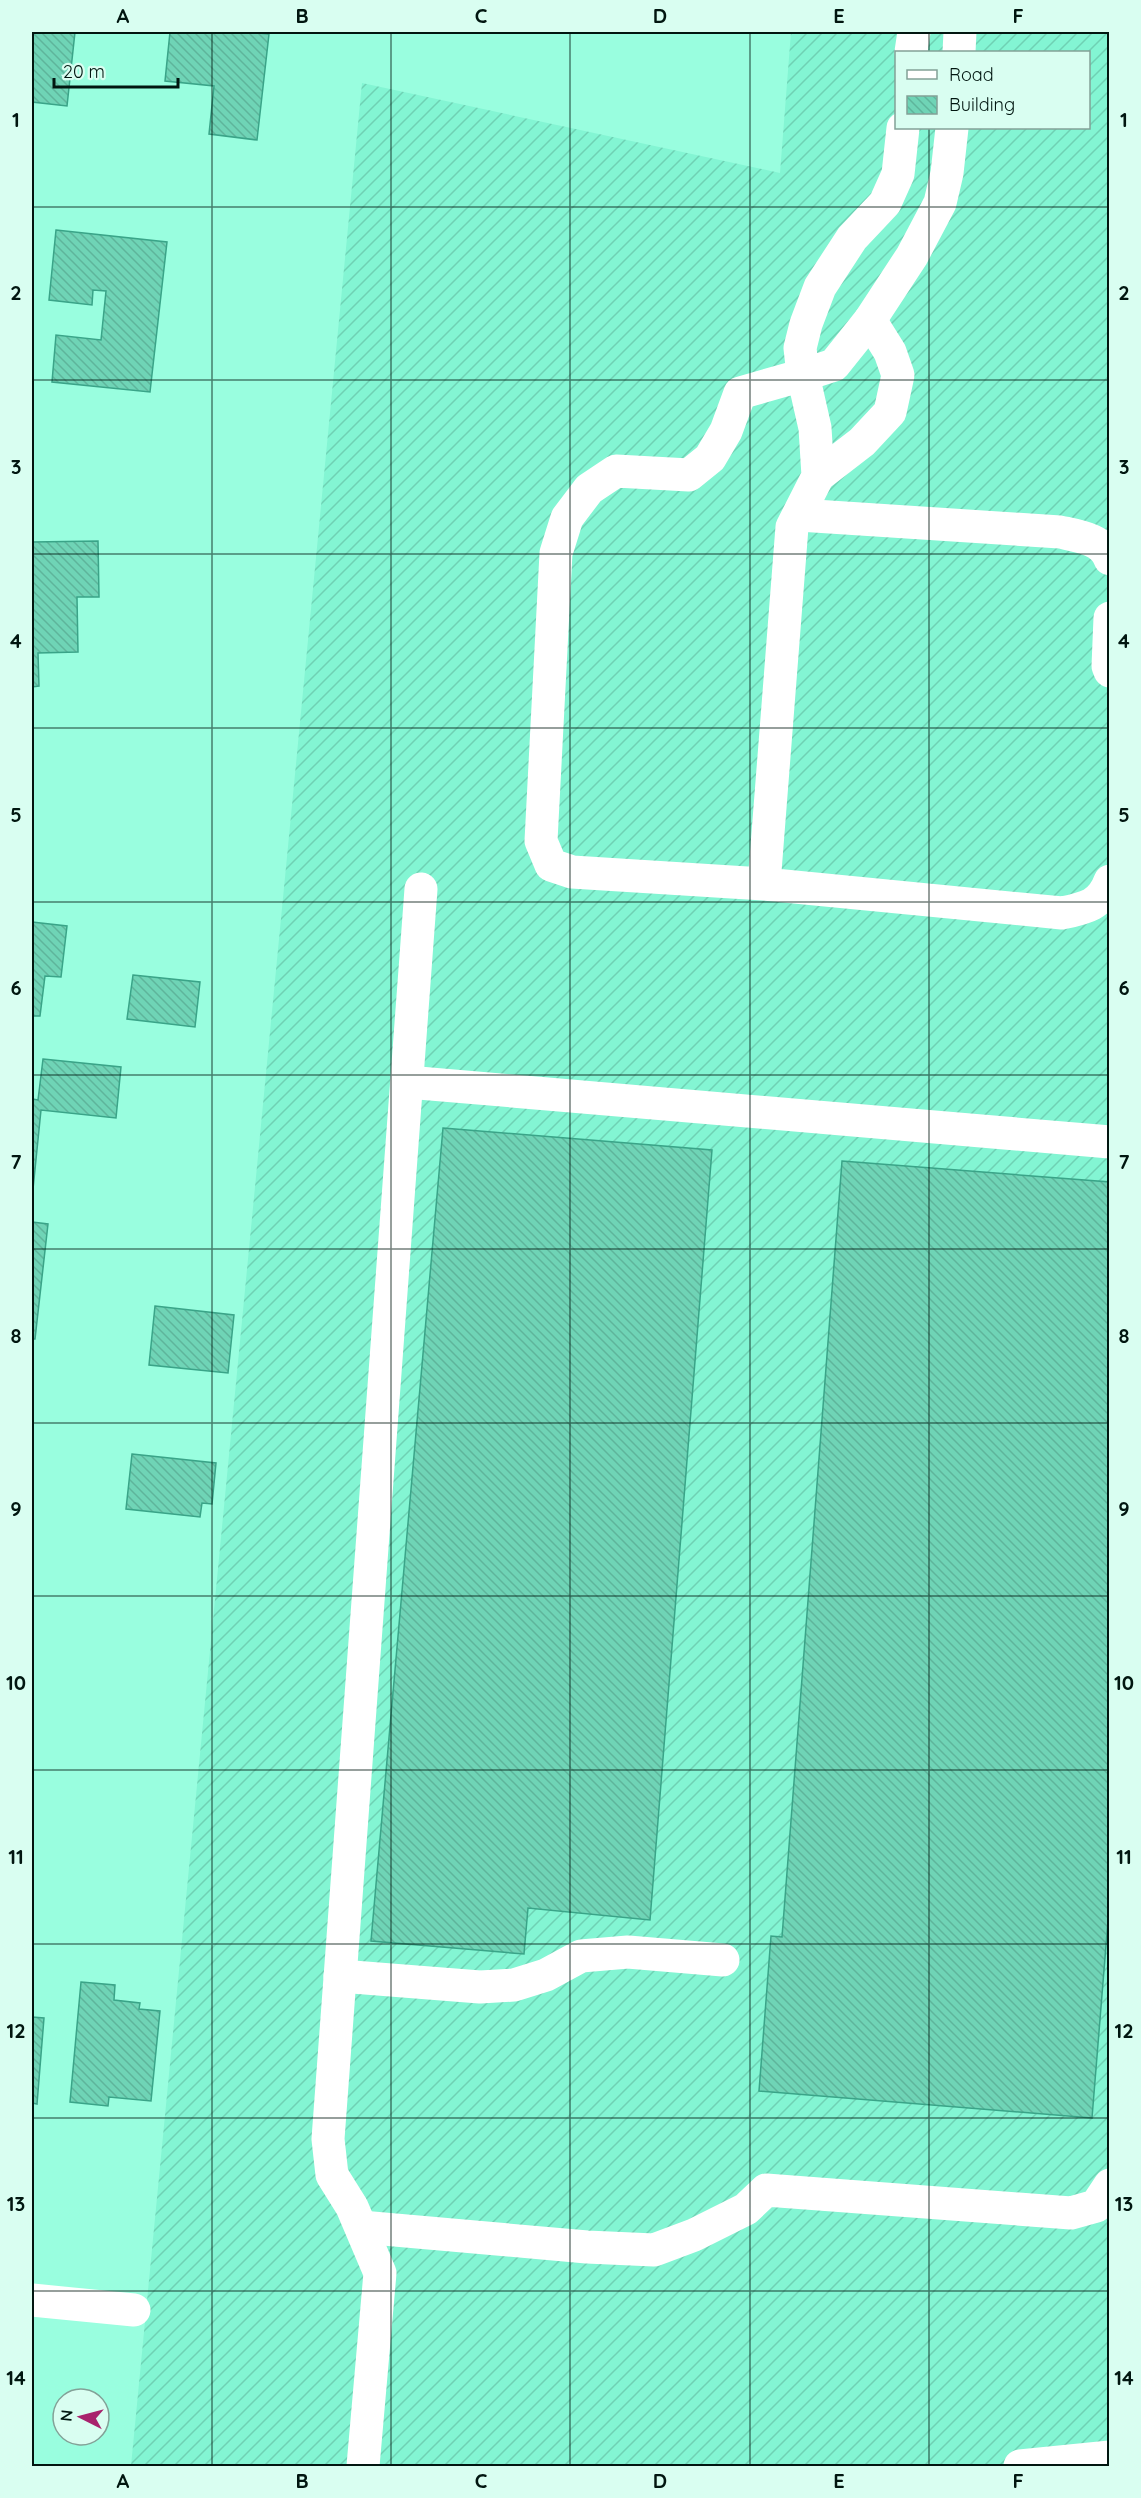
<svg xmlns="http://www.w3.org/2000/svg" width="1141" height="2498" font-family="Quicksand,sans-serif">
  <defs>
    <pattern id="industrial-furrows" width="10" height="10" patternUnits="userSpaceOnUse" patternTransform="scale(1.5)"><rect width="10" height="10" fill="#83f5d3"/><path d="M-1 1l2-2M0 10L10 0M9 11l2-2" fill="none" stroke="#6fd1b4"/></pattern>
    <pattern id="building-back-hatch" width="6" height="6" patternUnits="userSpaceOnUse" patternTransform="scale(1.5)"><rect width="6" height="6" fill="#6fd4b6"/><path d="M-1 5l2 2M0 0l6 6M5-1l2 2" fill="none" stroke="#5eb59b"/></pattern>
  </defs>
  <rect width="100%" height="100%" fill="#99fedf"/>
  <path fill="url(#industrial-furrows)" fill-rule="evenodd" d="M791,32H1109V2466H131L362,83L780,173ZM896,52H1088V128H896Z"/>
  <g fill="url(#building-back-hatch)" stroke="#3aa488" stroke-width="1.5">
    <polygon points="32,32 75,32 67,106 32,102"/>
    <polygon points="170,32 245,32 269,34 257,140 209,134 214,86 165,81"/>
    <polygon points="56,230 167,242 150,392 52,382 56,335 101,340 106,291 93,290 92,305 49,300"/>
    <polygon points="98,541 99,597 77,597 78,652 38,653 39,686 32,687 32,542"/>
    <polygon points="32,922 67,926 61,977 45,976 40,1016 32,1016"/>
    <polygon points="133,975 200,982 195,1027 127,1019"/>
    <polygon points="43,1059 121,1067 116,1118 41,1110 33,1189 32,1099 38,1100"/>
    <polygon points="443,1128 712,1150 650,1920 528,1908 524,1954 371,1941"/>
    <polygon points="842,1161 1110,1182 1110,1896 1092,2118 759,2091 771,1936 782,1937"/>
    <polygon points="32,1222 48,1224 35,1339 32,1339"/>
    <polygon points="155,1306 234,1315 228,1373 149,1365"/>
    <polygon points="132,1454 216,1463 212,1504 202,1503 200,1517 126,1509"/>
    <polygon points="81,1982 115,1985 114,2000 140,2003 139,2009 160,2011 151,2101 109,2097 108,2106 70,2102"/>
    <polygon points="32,2017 44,2018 37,2104 32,2103"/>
  </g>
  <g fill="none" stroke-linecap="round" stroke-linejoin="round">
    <g stroke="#fff" stroke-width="33">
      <polyline points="911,52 914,32"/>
      <polyline points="959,52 960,32"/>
      <polyline points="903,128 898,174 885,203 852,238 820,287 806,324 800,348 803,375 834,365 870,320 912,256 940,203 947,173 952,128"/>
      <polyline points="818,476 862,442 890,412 898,375 890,352 870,320"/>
      <path d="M799,515L1060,532C1078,536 1103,539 1110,559"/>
      <polyline points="1110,618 1108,666 1110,671"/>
      <path d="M764,884L792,527L818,476L815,428L803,375L740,393L726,431L710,458L689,475L616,471L589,489L567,518L556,553L541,841L551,865L572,872L764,884L1062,913C1086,908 1101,905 1110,881"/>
      <polyline points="407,1082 1110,1142"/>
      <polyline points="340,1976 480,1987 514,1985 546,1975 581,1956 628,1952 723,1960"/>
      <polyline points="361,2227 587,2247 654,2250 694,2235 746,2209 766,2190 1071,2213 1096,2206 1110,2185"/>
      <polyline points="32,2300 134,2310"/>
      <polyline points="363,2466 380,2273 352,2207 332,2175 328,2139 421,889"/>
      <polyline points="1020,2466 1110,2457"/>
    </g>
  </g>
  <path fill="none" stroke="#011610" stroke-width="1.5" stroke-opacity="0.55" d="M212,32V2466M391,32V2466M570,32V2466M750,32V2466M929,32V52M929,128V2466M32,207H1110M32,380H1110M32,554H1110M32,728H1110M32,902H1110M32,1075H1110M32,1249H1110M32,1423H1110M32,1596H1110M32,1770H1110M32,1944H1110M32,2118H1110M32,2291H1110"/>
  <rect width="1141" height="2498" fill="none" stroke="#d9fef1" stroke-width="66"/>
  <rect x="895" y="51" width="195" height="78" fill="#d9fef1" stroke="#83a197" stroke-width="1.5"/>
  <rect x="907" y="70" width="30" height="9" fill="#ffffff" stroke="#83a197" stroke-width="1.5"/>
  <text x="949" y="81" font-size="18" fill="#011610">Road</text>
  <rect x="907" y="96" width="30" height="18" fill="url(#building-back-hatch)" stroke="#83a197" stroke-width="1.5"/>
  <text x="949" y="111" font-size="18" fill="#011610">Building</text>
  <g transform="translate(81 2417) rotate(276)"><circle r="28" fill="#d9fef1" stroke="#83a197" stroke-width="1.5"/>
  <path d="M0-4.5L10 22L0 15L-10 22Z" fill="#a8236d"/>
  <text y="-9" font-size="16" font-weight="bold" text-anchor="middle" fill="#011610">N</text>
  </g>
  <path d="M54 78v9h124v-9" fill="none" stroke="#011610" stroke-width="3"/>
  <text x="63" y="78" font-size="18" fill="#011610" stroke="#d9fef1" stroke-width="4.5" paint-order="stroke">20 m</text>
  <rect x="33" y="33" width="1075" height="2432" fill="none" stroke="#011610" stroke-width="2"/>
  <g font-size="20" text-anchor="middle" font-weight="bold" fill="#011610">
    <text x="123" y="23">A</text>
    <text x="302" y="23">B</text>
    <text x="481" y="23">C</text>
    <text x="660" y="23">D</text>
    <text x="839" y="23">E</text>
    <text x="1018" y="23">F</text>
    <text x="16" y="127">1</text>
    <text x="1124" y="127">1</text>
    <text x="16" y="300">2</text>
    <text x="1124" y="300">2</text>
    <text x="16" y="474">3</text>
    <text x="1124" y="474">3</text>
    <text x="16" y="648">4</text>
    <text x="1124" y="648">4</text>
    <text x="16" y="822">5</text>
    <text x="1124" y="822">5</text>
    <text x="16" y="995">6</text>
    <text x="1124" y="995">6</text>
    <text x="16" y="1169">7</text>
    <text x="1124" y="1169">7</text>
    <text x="16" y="1343">8</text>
    <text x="1124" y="1343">8</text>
    <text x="16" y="1516">9</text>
    <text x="1124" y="1516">9</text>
    <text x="16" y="1690">10</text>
    <text x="1124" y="1690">10</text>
    <text x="16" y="1864">11</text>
    <text x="1124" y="1864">11</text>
    <text x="16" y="2038">12</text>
    <text x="1124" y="2038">12</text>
    <text x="16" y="2211">13</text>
    <text x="1124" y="2211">13</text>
    <text x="16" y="2385">14</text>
    <text x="1124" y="2385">14</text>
    <text x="123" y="2488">A</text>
    <text x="302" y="2488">B</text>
    <text x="481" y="2488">C</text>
    <text x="660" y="2488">D</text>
    <text x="839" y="2488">E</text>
    <text x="1018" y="2488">F</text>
  </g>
</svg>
